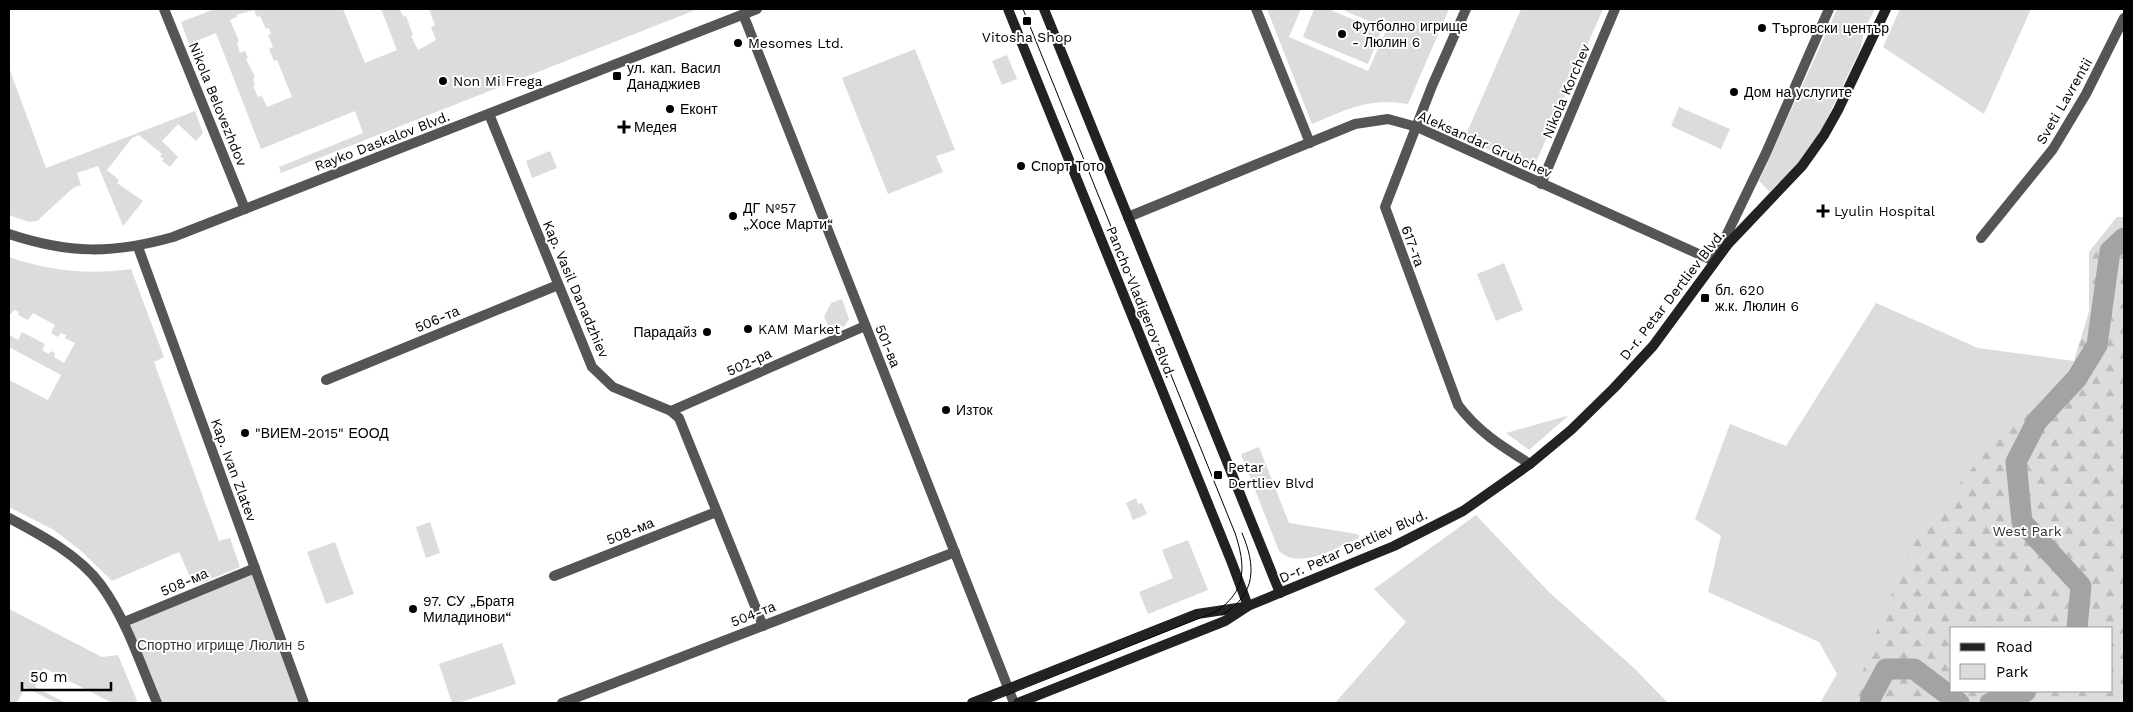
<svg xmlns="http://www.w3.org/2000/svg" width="2133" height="712" font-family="'Work Sans',sans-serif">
  <defs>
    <pattern id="forest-firs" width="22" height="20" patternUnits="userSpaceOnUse" patternTransform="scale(1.25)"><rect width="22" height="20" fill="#dcdcdc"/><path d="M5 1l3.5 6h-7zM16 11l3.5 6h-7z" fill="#bbb"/></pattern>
  </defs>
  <rect width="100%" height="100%" fill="#fff"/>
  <g fill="#dcdcdc" fill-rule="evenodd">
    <path d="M215,9H343L365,63L397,50L381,9H399L404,17L406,16L413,35L411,36L418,50L436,40L431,27L435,25L429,9H698L281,173L279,167L363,133L355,111L261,149L216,33L189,44L181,22ZM254,10L257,17L260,16L266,29L269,28L271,34L268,35L273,47L269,49L274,61L277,60L292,97L267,107L262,96L258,97L253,86L255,85L253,79L255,77L246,59L248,58L245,51L240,53L237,43L239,41L230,20L237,17L236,15Z"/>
    <path d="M1267,9H1301L1289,37L1368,71L1387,29L1345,11L1346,9H1449L1408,104C1366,98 1349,109 1312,124Z"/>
    <polygon points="1314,9 1328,9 1381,31 1368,64 1303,37"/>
    <polygon points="1521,9 1603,9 1533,169 1464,139"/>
    <polygon points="1837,9 1875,9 1865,28 1860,50 1820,133 1798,163 1770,192 1759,181"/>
    <polygon points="1900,9 2031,9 1984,114 1883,47"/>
    <polygon points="915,49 955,150 936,156 943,172 888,194 842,78"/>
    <polygon points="1007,55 1017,79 1002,85 992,61"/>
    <polygon points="9,68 46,168 195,111 203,133 196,141 178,124 162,141 178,157 170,167 162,161 164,159 160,156 162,154 139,135 132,138 107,170 119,180 117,183 143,201 123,226 98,166 77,173 81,185 73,188 37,221 29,222 9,215"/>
    <polygon points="1679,107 1730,129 1721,149 1671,126"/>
    <polygon points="550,151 557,168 532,178 526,161"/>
    <path d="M2117,217H2124V703H1820L1837,674L1819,642L1708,592L1721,536L1695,519L1730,424L1786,446L1876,303L1978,348L2074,361L2089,312V252ZM1952,628H2112V691H1952Z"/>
    <path d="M9,257C49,271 89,275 131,269L164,357L154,362L219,541L230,538L240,567L194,586L179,552L112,581L80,550L54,530L9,507V380L48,400L61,375L9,347V335L18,340L22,332L45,344L42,350L49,354L51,351L55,353L54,357L64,363L75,343L65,338L66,335L61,333L58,337L51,333L55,325L33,313L28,320L18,315L19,312L14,310L11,314L9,313Z"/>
    <polygon points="1504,263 1523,310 1496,321 1477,274"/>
    <polygon points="842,299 849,319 845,326 831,331 824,317 831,303"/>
    <polygon points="1568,416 1529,450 1506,433 1559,418"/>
    <path d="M1259,447L1289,523L1351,533L1359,535V538C1337,547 1300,571 1279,551L1241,454Z"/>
    <polygon points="1136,498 1138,504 1142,503 1147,514 1133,520 1126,503"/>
    <polygon points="1476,515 1549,592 1635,669 1668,703 1335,703 1406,622 1374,589"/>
    <polygon points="430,522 440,553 426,558 416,527"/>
    <polygon points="1188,540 1208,590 1148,614 1139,592 1173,578 1162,550"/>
    <polygon points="335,542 354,594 326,604 307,552"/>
    <polygon points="255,568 304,703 157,703 124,622"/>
    <polygon points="9,609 102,657 118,655 138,703 112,703 44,668 35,687 66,703 56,703 25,687 17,703 9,703"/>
    <polygon points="502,643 516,684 458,703 452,703 439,664"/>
  </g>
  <path fill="url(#forest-firs)" fill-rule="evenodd" d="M2117,217H2124V703H1852L1879,624L1917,535L2004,430L2074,361L2089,312V252ZM1952,628H2112V691H1952Z"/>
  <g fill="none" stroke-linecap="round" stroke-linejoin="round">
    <g stroke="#a3a3a3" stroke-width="21">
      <polyline points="2077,628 2081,586 2022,522 2016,462 2037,421 2077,378 2097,345 2110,251 2124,238"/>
      <polyline points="1870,703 1871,697 1886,669 1914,669 1959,703"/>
      <polyline points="1990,703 2023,693 2026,691"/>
    </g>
    <g stroke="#555" stroke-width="10">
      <polyline points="164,9 245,209"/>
      <polyline points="1256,9 1310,143"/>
      <path d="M1466,9L1432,86L1385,207L1458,405C1478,432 1503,447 1530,464"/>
      <polyline points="743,14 1014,703"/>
      <polyline points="489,114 592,367 613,387 671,411 679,418 763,626"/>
      <polyline points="1541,184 1615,9"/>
      <polyline points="1128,217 1355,124 1388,119 1417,127 1714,261 1766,153 1829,9"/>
      <polyline points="1981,238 2053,149 2086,94 2124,18"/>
      <polyline points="138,247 304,703"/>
      <polyline points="326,380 558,285"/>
      <polyline points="671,411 865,326"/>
      <path d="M9,518C41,535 79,555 101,585C127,621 140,663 157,703"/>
      <polyline points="554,576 716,512"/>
      <polyline points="124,622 255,568"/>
      <polyline points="562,703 955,552"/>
    </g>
    <path stroke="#555" stroke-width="10" d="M9,234C69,254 113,254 173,237L757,9"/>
    <g stroke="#222" stroke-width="10">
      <polyline points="1008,9 1232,563 1248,606"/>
      <polyline points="1044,9 1280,593"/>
      <polyline points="972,703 1197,614 1244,607"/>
      <polyline points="1018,703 1225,621 1248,606 1394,546 1463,511 1530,464 1571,430 1614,388 1653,346 1728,244 1802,166 1824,135 1838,110 1886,9"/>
    </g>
    <g stroke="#000" stroke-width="1">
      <path d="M1222,615C1257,594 1256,566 1242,533"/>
      <path d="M987,703L1215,612C1247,592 1246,566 1235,533L1023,9"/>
    </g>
  </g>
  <g fill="#000" stroke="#fff" stroke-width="2">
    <rect x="1022" y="16" width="10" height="10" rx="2.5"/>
    <circle cx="1762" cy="28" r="5"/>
    <circle cx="1342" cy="34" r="5"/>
    <circle cx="738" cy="43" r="5"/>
    <rect x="612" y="71" width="10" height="10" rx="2.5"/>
    <circle cx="443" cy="81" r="5"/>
    <circle cx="1734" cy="92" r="5"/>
    <circle cx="670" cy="109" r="5"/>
    <path d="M621.5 119.5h5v5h5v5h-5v5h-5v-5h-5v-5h5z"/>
    <circle cx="1021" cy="166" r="5"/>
    <path d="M1820.5 203.5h5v5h5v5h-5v5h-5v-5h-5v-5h5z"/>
    <circle cx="733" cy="216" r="5"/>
    <rect x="1700" y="293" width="10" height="10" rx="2.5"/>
    <circle cx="748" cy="329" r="5"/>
    <circle cx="707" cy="332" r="5"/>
    <circle cx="946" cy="410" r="5"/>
    <circle cx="245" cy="433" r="5"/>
    <rect x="1213" y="470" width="10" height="10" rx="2.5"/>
    <circle cx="413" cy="609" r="5"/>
  </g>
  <g text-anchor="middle" stroke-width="4" stroke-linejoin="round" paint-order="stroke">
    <g font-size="14" fill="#000" stroke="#fff" text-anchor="start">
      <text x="1352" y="31">Футболно игрище<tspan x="1352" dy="16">- Люлин 6</tspan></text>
      <text x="1772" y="33">Търговски център</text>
      <text x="1027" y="42" text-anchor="middle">Vitosha Shop</text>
      <text x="748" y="48">Mesomes Ltd.</text>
      <text x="627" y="73">ул. кап. Васил<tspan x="627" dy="16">Данаджиев</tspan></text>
      <text x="453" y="86">Non Mi Frega</text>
      <text x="1744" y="97">Дом на услугите</text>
      <text x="680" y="114">Еконт</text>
      <text x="634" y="132">Медея</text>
      <text x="1031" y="171">Спорт Тото</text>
      <text x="743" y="213">ДГ №57<tspan x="743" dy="16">„Хосе Марти“</tspan></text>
      <text x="1834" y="216">Lyulin Hospital</text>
      <text x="1715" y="295">бл. 620<tspan x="1715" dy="16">ж.к. Люлин 6</tspan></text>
      <text x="758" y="334">KAM Market</text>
      <text x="697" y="337" text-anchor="end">Парадайз</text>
      <text x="956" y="415">Изток</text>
      <text x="255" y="438">"ВИЕМ-2015" ЕООД</text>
      <text x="1228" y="472">Petar<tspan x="1228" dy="16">Dertliev Blvd</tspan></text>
      <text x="423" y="606">97. СУ „Братя<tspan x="423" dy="16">Миладинови“</tspan></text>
    </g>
    <g font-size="14" fill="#000" stroke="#fff">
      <text transform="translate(1566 91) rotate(-67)" y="5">Nikola Korchev</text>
      <text transform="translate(2064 101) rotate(-60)" y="5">Sveti Lavrentii</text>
      <text transform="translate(218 104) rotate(68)" y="5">Nikola Belovezhdov</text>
      <text transform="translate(382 141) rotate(-21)" y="5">Rayko Daskalov Blvd.</text>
      <text transform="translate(1485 144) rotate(24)" y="5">Aleksandar Grubchev</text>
      <text transform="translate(1413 246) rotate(70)" y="5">617-та</text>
      <text transform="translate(576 289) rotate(67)" y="5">Kap. Vasil Danadzhiev</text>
      <text transform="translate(1672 295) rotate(-52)" y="5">D-r. Petar Dertliev Blvd.</text>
      <text transform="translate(1141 302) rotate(68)" y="5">Pancho Vladigerov Blvd.</text>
      <text transform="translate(437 319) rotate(-23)" y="5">506-та</text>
      <text transform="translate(888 346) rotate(68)" y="5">501-ва</text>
      <text transform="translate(749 362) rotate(-24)" y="5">502-ра</text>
      <text transform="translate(234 470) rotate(70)" y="5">Kap. Ivan Zlatev</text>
      <text transform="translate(630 531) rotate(-22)" y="5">508-ма</text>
      <text transform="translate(1353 546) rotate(-24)" y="5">D-r. Petar Dertliev Blvd.</text>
      <text transform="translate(184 582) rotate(-23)" y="5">508-ма</text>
      <text transform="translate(753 614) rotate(-21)" y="5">504-та</text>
    </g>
    <g font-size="14" fill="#333" stroke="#fff">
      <text x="2027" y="536">West Park</text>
      <text x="221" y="650">Спортно игрище Люлин 5</text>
    </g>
  </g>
  <rect width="2133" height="712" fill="none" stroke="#000000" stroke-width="20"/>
  <rect x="1950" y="627" width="162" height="65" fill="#ffffff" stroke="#999999"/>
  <rect x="1960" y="643" width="25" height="8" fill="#222222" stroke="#999999"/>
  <text x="1996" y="652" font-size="15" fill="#000000">Road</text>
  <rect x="1960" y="664" width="25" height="15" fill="#dcdcdc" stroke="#999999"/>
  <text x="1996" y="677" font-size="15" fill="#000000">Park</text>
  <path d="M22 682v8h89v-8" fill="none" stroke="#000000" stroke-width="2.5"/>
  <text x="30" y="682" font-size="15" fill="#000000" stroke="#ffffff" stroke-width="4" paint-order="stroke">50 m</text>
</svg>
